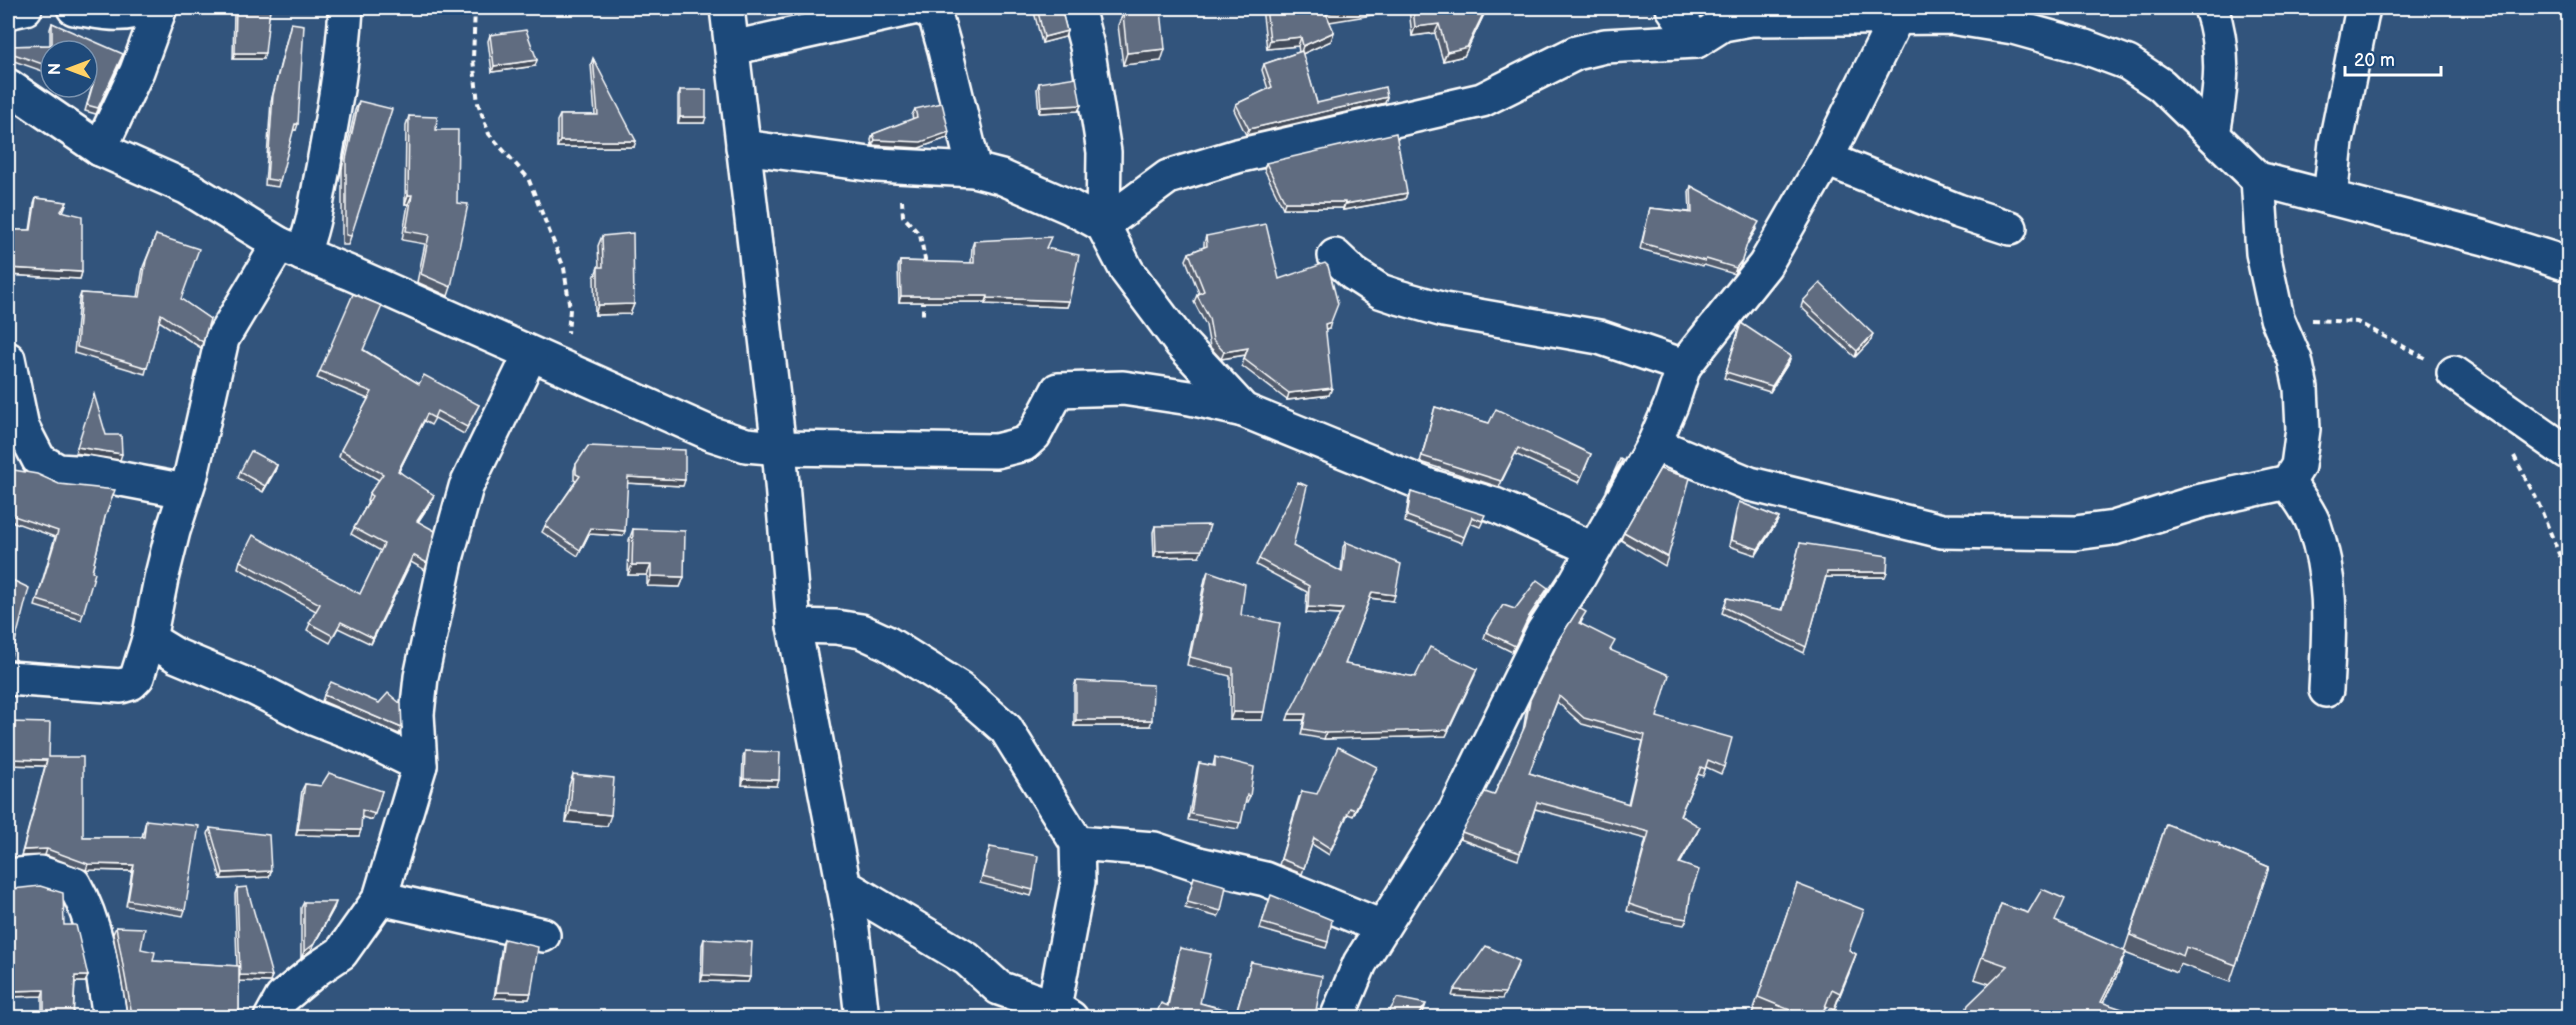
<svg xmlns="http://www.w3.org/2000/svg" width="2576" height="1025" font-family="'Balsamiq Sans',sans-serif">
  <rect width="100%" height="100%" fill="#32547c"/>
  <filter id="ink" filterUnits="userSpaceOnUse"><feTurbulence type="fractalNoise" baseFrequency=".0167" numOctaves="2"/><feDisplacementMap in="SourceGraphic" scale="12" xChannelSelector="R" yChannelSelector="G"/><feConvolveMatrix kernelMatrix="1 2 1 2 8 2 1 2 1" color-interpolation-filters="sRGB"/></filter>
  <g filter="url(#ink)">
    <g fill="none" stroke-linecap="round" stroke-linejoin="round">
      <defs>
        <g id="minor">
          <path d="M74,8C94,10 124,19 141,8"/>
          <polyline points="922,8 935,15 945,50 974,170"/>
          <polyline points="1077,8 1087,46 1104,152 1103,225 1127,271 1180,342 1243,410 1429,486 1495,505 1593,549"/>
          <polyline points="1673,8 1696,41"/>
          <path d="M2211,8C2226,51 2221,90 2213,134"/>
          <polyline points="8,12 25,8"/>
          <polyline points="732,48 913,8"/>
          <polyline points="8,86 100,149 188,188 279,244 350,273 712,434 746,445 779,448 996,451 1024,444 1034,435 1058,390 1123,388 1190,398 1243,410"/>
          <polyline points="743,147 877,165 974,170 1001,177 1070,207 1103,225"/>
          <polyline points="100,149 137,71 160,8"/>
          <polyline points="1826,159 1958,211 2010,228"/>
          <polyline points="2330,198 2336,142 2363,8"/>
          <polyline points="1103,225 1168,177 1237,156 1482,100 1576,53 1605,46 1696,41 1723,24 1751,19 1951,17 2013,27 2085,47 2128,63 2161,85 2258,179 2485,238 2568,264"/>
          <path d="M302,254C314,227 317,197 323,168C333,115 343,62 346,8"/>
          <polyline points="1335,256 1354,274 1380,291 1398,297 1444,310 1599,337 1684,366"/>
          <polyline points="8,359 22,427 39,460 58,471 90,473 185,491"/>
          <polyline points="2454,373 2568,453"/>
          <polyline points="1654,444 1750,484 1942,531 2075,533 2114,528 2201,501 2288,482 2298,466 2303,429 2301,388 2295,360 2277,318 2263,253 2258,179"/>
          <path d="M2288,482C2296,495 2309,510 2314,525C2334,582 2329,631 2326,690"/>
          <polyline points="794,626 836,627 861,631 887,643 959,688 1006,729 1077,843 1078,882 1054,1007"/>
          <polyline points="149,639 177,656 256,689 313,718 365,738 420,765"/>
          <polyline points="8,678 121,686 131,683 137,677 149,639 161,579 173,531 191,475 222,339 279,244"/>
          <polyline points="1077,843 1154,849 1199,864 1265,879 1382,927"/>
          <path d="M8,876L40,873L74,884C97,925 103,971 110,1018"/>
          <polyline points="843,885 967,959 999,988 1054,1007 1071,1018"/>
          <polyline points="380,898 543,935"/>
          <polyline points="271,1018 282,998 317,969 341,953 380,898 420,765 417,714 421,677 447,555 466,487 530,355"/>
          <polyline points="1337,1018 1360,963 1456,810 1543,632 1577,580 1654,444 1671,405 1684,366 1765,265 1826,159 1896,19 1897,8"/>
        </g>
        <polyline id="tertiary" points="727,8 779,448 794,626 852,929 862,1018"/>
      </defs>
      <use href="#minor" stroke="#fff" stroke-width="38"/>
      <use href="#tertiary" stroke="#fff" stroke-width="38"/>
      <g stroke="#fff" stroke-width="4" stroke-dasharray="6 4.5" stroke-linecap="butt">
        <polyline points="475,8 473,59 478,103 489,134 528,178 564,268 570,309 568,333"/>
        <polyline points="902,200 903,216 920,235 925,259 924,266"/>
        <polyline points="923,298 923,317"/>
        <polyline points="2312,320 2357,322 2427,359"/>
        <polyline points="2514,456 2537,500 2568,576"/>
      </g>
      <use href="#minor" stroke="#1f4a7a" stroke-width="33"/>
      <use href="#tertiary" stroke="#1f4a7a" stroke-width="33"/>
    </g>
    <g fill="#535d6e" stroke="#fff" stroke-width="1.5" fill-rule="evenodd">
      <polygon points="236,8 270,8 263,59 233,59 234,11"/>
      <polygon points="1033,8 1061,8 1067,31 1065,37 1042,43"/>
      <polygon points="1262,8 1487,8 1464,56 1443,61 1435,33 1412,36 1409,9 1329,21 1334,32 1331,41 1302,54 1317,103 1385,103 1246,135 1234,110 1236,104 1268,89 1262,70 1264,64 1299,52 1298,46 1267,49"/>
      <polygon points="1123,14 1161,61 1123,65 1118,25"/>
      <polygon points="52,23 121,60 96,114 85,111 92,87 87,86 87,51 51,51 51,74 8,59 8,46 50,45 50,29"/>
      <polygon points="291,23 296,130 293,130 278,187 265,185 271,101"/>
      <polygon points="490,35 535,66 492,72 488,41"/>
      <polygon points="593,58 634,147 557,147 557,121 560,115 595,115 591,64"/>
      <polygon points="1039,83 1081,105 1078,111 1039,113 1037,89"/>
      <polygon points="680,90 704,123 678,123 678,96"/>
      <polygon points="359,101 351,236 348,245 342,245 342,169 355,110"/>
      <polygon points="915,109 947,138 919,148 872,145 871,140 873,134 913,119 912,115"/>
      <polygon points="409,116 436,130 451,287 448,296 417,282 425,244 402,240 408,204 405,204 406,125"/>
      <polygon points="1266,163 1407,193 1405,199 1343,210 1343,208 1283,208 1264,169"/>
      <polygon points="1691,186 1757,228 1746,246 1740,266 1734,274 1704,265 1703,266 1640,249 1650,208 1690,212 1689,192"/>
      <polygon points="36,198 67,202 63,212 82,272 80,279 8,275 8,230 30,230 34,204"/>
      <polygon points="156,235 181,299 210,319 201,348 159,321 145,374 74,353 79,299 81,293 138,297 143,267"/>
      <polygon points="602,236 634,304 630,314 595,315 594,278 598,267 599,267 598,246"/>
      <polygon points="1206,236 1279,279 1329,329 1325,330 1329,395 1287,400 1242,366 1245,355 1221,359 1210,347 1206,325 1194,302 1197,295 1199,293 1186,260 1189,253 1204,247 1204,243"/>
      <polygon points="974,241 1047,248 1069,301 1067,307 985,304 986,302 899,302 898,267 900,261 971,263 972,247"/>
      <polygon points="1803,301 1871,340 1855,357 1801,307"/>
      <polygon points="1741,323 1789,362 1770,392 1724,378"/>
      <polygon points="364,350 419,384 479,405 464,434 435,418 431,425 424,421 399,471 431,502 418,522 427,563 425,570 411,562 371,644 338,628 330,643 307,630 316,611 238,568 240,561 360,594 381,551 351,534 354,528 368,502 367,501 369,494 379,480 339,457 341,450 368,399 317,378 320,371"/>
      <polygon points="1435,407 1591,454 1579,483 1515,454 1499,487 1420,462"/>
      <polygon points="576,464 683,486 627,483 623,536 589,534 578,556 542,532 545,526 576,481 574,480 574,470"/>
      <polygon points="277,465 275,471 263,492 238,478 240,472"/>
      <polygon points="8,469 105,517 92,571 83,614 81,620 35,606 55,537 8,520"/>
      <polygon points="1411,492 1483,521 1480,527 1470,523 1462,543 1405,522 1409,498"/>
      <polygon points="1739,502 1779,518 1776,524 1756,555 1729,546 1737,508"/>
      <polygon points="1155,526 1199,556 1154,557 1153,532"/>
      <polygon points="633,529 684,577 680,587 647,586 647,575 628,575 629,540"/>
      <polygon points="1624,532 1668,557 1665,566 1621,540"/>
      <polygon points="1346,542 1393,601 1370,598 1345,664 1415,677 1475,675 1446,736 1324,739 1301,735 1304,720 1287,720 1340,615 1306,613 1307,592 1256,565 1259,559 1293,546 1341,572 1343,547"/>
      <polygon points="1800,543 1885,577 1826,577 1804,653 1722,613 1727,598 1782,610"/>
      <polygon points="1208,571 1241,615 1262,720 1230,720 1230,676 1187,665 1205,579"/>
      <polygon points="8,578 13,650 11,656 8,655"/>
      <polygon points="1548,588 1546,594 1527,622 1512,652 1484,638 1486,632 1515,609"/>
      <path d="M1583,619L1580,624L1611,650L1657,717L1724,767L1721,774L1706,767L1703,776L1698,774L1680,816L1697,833L1680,864L1690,896L1687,919L1684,925L1656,920L1627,911L1646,839L1535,809L1518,860L1460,839L1462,832L1494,795L1523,731L1527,707L1530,700L1562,635ZM1557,702L1582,724L1643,741L1628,804L1529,773Z"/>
      <polygon points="1076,681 1150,726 1074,726 1074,687"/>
      <polygon points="324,695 402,728 399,734 322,701"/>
      <polygon points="8,722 49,757 83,837 142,837 146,820 185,910 183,916 126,906 132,871 86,870 45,855 21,856 45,766 8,765"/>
      <polygon points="745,751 777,786 742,785 743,757"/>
      <polygon points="1215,757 1250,796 1247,802 1245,801 1238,829 1188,820 1197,769 1199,763 1213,766"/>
      <polygon points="1377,767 1353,816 1348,814 1329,855 1312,844 1302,874 1279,865 1299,797 1317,794"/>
      <polygon points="573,774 607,826 566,822 569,786"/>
      <polygon points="305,784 321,786 382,791 372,820 362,817 359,836 296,835 302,790"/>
      <polygon points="2166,824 2269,867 2230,982 2180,964 2177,973 2125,953 2118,973 2103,1003 1990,984 1974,979 2001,904 2056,922 2124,951"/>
      <polygon points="210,828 271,871 269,877 221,879 208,834"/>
      <polygon points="990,847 1033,890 1031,896 980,883"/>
      <polygon points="1194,877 1221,911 1218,917 1185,908"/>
      <polygon points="1797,884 1849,950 1856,954 1834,1010 1826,1006 1821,1017 1760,1017 1752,1014"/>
      <polygon points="237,888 270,982 239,981 239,1017 128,1017 113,934 116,927 153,961 237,966 235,894"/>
      <polygon points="13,889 64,925 88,976 85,982 75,982 73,1017 42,1017 42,996 8,997 8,908"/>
      <polygon points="1269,901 1328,942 1326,948 1260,929"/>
      <polygon points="304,902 334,908 311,950 301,958 301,908"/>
      <polygon points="504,939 531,993 529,999 494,998 502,945"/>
      <polygon points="704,939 750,977 748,982 701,981 702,945"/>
      <polygon points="1180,948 1200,1003 1236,1012 1251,962 1315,1017 1155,1017 1167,1006 1178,956"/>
    </g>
    <g fill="#434c5a" stroke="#fff" stroke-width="1.5">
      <polygon points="1365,8 1410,8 1409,9 1323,23 1326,13"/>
      <polygon points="1486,8 1487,8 1464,56 1443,61 1447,52"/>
      <polygon points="1439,24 1435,33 1412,36 1415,27"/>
      <polygon points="1067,31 1065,37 1042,43 1044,37"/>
      <polygon points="1334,32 1331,41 1300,55 1303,46"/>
      <polygon points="1301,37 1298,46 1267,49 1270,40"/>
      <polygon points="1165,49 1161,61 1123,65 1127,53"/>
      <polygon points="235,53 265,53 263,59 233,59"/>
      <polygon points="537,60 535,66 492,72 494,66"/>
      <polygon points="1387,97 1385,103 1246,135 1249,129"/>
      <polygon points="1081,105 1078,111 1039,113 1041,107"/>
      <polygon points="680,117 706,117 704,123 678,123"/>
      <polygon points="295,124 298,124 296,130 293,130"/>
      <polygon points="949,132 947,138 919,148 872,145 875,140"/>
      <polygon points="560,141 636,141 634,147 557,147"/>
      <polygon points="1407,193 1405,199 1343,210 1345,204"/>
      <polygon points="408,195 412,195 408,204 405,204"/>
      <polygon points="1285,202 1345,202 1343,208 1283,208"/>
      <polygon points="1742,260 1740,266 1734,274 1736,268"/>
      <polygon points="8,268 82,272 80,279 8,275"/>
      <polygon points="901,296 988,296 986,302 899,302"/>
      <polygon points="988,298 1069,301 1067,307 985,304"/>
      <polygon points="634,304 630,314 595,315 598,305"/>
      <polygon points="1331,322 1329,329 1322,331 1325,324"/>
      <polygon points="1873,334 1871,340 1855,357 1857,351"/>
      <polygon points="1248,348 1245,355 1221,359 1224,352"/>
      <polygon points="1791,356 1789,362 1770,392 1772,386"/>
      <polygon points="1332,388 1329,395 1287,400 1289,393"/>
      <polygon points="427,414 424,421 396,477 398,471"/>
      <polygon points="77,447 122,454 120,460 75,453"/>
      <polygon points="1622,460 1620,466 1606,491 1608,485"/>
      <polygon points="277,465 275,471 263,492 265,486"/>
      <polygon points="628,477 685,480 683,486 625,483"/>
      <polygon points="434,495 431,502 414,528 417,521"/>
      <polygon points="1779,518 1776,524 1756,555 1758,549"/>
      <polygon points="591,528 625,531 623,536 589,534 578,556"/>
      <polygon points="1202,550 1199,556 1154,557 1156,551"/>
      <polygon points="413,555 411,562 371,644 373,638"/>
      <polygon points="632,565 651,565 647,575 628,575"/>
      <polygon points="1827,572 1887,572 1885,577 1825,577"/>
      <polygon points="651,576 684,577 680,587 647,586"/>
      <polygon points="1548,588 1546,594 1527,622 1512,652 1529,616"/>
      <polygon points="1372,592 1395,595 1393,601 1370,598"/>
      <polygon points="1308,607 1343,609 1341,615 1306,613"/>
      <polygon points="1477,669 1446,736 1324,739 1326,733"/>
      <polygon points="1233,712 1264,712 1262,720 1230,720"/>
      <polygon points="1289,714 1306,714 1304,720 1287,720"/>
      <polygon points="1076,720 1152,720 1150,726 1074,726"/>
      <polygon points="8,759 47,760 45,766 8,765"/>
      <polygon points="1377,767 1374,773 1353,816 1355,810"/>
      <polygon points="744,779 779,780 777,786 742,785"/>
      <polygon points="570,811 611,815 607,826 566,822"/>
      <polygon points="1700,827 1697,833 1676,870 1679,863"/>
      <polygon points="298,829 361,830 359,836 296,835"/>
      <polygon points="47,849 45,855 21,856 23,850"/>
      <polygon points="88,864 134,865 132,871 86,870"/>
      <polygon points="271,871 269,877 221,879 223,873"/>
      <polygon points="336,902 334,908 311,950 301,958 304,952"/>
      <polygon points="2126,952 2118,973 2096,1017 2101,1002"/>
      <polygon points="1856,954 1850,971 1834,1010 1840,993"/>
      <polygon points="1517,967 1502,999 1452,996 1454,990"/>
      <polygon points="240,975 272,976 270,982 238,981"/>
      <polygon points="703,975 750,977 748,982 701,981"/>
      <polygon points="75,976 88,976 85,982 73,982"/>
      <polygon points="44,990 42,996 8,997 9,991"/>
      <polygon points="496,992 531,993 529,999 494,998"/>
      <polygon points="1426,1004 1422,1016 1420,1017 1417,1017"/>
    </g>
    <g fill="#606c80" stroke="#fff" stroke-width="1.5" fill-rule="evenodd">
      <polygon points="236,8 270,8 265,53 235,53"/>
      <polygon points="1037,8 1061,8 1067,31 1044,37"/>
      <polygon points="1266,8 1365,8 1326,13 1334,32 1303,46 1301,37 1270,40"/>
      <polygon points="1413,8 1486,8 1467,47 1447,52 1439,24 1415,27"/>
      <polygon points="1161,10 1165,49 1127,53 1123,14"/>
      <polygon points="52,23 123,54 98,108 87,105 94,81 87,79 87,51 51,51 51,67 8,52 8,46 52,45"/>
      <polygon points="291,23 304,25 298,124 295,124 280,181 267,179 273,95"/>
      <polygon points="526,30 537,60 494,66 490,35"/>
      <polygon points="1302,51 1317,103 1385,87 1387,97 1249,129 1236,104 1272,87 1264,64"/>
      <polygon points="593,58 636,141 560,141 560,115 598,115"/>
      <polygon points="1076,77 1081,105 1041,107 1039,83"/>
      <rect x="680" y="90" width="26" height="27"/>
      <polygon points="359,101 392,109 351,236 346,235 346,159"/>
      <polygon points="942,103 949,132 921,142 875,140 873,134 917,117 915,109"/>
      <polygon points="409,116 437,117 436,130 458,130 457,203 468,204 451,287 421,274 429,235 406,231 412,195 408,195"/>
      <polygon points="1396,133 1407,193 1345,204 1345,202 1285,202 1266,163"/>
      <polygon points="1691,186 1759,222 1748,241 1742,260 1736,268 1706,259 1705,261 1642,243 1650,208 1692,213"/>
      <polygon points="36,198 67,202 61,211 82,216 82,272 8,268 8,230 31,230"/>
      <polygon points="1266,224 1279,279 1325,263 1328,266 1338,304 1331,322 1325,324 1332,388 1289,393 1244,359 1248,348 1224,352 1213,340 1209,318 1197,295 1204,291 1189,253 1207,246 1206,236"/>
      <polygon points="633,233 634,304 598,305 598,267 603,267 602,236"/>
      <polygon points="156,235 199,249 181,299 210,319 203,342 161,314 147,368 77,347 81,293 140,297 146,261"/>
      <polygon points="1051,237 1046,248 1079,255 1069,301 988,298 988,296 901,296 900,261 974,263 974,241"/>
      <polygon points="1820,283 1873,334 1857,351 1803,301"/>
      <polygon points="353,294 382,306 363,350 419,384 424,375 479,405 467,427 437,411 434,418 427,414 398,471 434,495 417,521 435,531 427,563 413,555 373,638 341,622 333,636 309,623 320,604 240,561 253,535 360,594 384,544 354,528 372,496 369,494 383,474 341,450 372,392 320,371"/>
      <polygon points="1741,323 1791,356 1772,386 1726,372"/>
      <polygon points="94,394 106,435 121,435 122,454 77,447"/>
      <polygon points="1435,407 1489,423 1496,409 1591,454 1581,477 1518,448 1501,481 1422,456"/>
      <polygon points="588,446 685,450 685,480 628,477 625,531 591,528 580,550 545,526 580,476 576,474 576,464"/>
      <polygon points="251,451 277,465 265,486 240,472"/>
      <polygon points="1620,459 1622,460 1608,485"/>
      <polygon points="8,469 37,474 59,484 115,490 105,517 92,571 95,573 83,614 37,600 58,531 8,514"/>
      <polygon points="1660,469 1690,478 1668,557 1624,532"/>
      <polygon points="1298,482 1307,486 1293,546 1342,572 1346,542 1401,564 1395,595 1372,592 1345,664 1415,677 1430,647 1477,669 1448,730 1326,733 1303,729 1306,714 1289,714 1343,609 1308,607 1309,586 1259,559"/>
      <polygon points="1411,492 1485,515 1482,521 1472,517 1464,537 1407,516"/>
      <polygon points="1739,502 1779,518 1758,549 1731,540"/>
      <polygon points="1210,525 1202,550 1156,551 1155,526"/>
      <polygon points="633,529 685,531 684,577 651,576 651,565 632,565"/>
      <polygon points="1800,543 1888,556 1887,572 1827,572 1806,647 1724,607 1727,598 1783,610"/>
      <polygon points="1208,571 1245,584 1241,615 1280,623 1264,712 1233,712 1233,668 1190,657"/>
      <polygon points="8,578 29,588 13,650 8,648"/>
      <polygon points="1537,580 1548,588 1529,616 1515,646 1486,632 1503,605 1515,609"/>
      <path d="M1579,608L1586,612L1579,623L1615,641L1610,650L1669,675L1657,717L1732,738L1724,767L1708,760L1705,769L1701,767L1680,815L1700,827L1679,863L1699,870L1690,896L1687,919L1659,914L1629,904L1649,832L1537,802L1520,853L1462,832L1485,792L1494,795L1525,726L1530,700L1562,635ZM1559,696L1584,718L1645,735L1629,804L1529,773Z"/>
      <polygon points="1076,681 1153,685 1152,720 1076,720"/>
      <polygon points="331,682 379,703 388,693 401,704 402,728 324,695"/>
      <polygon points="8,722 50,723 49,757 83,757 83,837 144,837 146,820 199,826 185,910 128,900 134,865 88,864 47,849 23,850 47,760 8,759"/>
      <polygon points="1338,747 1377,767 1355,810 1350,808 1331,849 1314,838 1304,868 1281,859 1302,791 1317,794"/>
      <polygon points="745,751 780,752 779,780 744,779"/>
      <polygon points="1215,757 1254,767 1250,796 1247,795 1241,823 1191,814 1199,763 1215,766"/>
      <polygon points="329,773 382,791 375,814 362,810 361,830 298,829 305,784 321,786"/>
      <polygon points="573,774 614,778 611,815 570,811"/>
      <polygon points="2166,824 2220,844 2219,846 2269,867 2236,965 2186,947 2183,956 2130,935"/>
      <polygon points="210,828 269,835 271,871 223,873"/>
      <polygon points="990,847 1038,856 1033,890 982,877"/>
      <polygon points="1194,877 1226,886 1221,911 1187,902"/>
      <polygon points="1797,884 1864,910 1849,950 1856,954 1840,993 1832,989 1821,1017 1807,1017 1758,997"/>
      <polygon points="40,886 63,893 64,925 76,925 88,976 75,976 73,1017 44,1017 44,990 9,991 8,910 13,889"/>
      <polygon points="247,887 272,976 240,975 237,888"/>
      <polygon points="2042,889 2065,899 2055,921 2126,952 2101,1002 2128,1011 2125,1017 1964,1017 1968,1005 2008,966 1982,957 2001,904 2028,913"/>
      <polygon points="1271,895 1332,920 1328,942 1262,923"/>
      <polygon points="304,902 336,902 314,944 304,952"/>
      <polygon points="116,927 145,928 141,949 155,952 153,961 239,966 239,1017 130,1017 131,1009"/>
      <polygon points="504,939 538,947 531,993 496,992"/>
      <polygon points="704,939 752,942 750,977 703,975"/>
      <polygon points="1486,946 1519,961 1505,993 1454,990"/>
      <polygon points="1180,948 1211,954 1200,1003 1236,1013 1251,962 1322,976 1315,1017 1155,1017 1161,1003 1168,1006"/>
      <polygon points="1397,998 1426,1004 1417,1017 1386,1017"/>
    </g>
  </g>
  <rect width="2576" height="1025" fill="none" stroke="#1f4a7a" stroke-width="30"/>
  <rect x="15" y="15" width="2546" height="995" fill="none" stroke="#fff" stroke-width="2" filter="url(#ink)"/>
  <g transform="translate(69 69) rotate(270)"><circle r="28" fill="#1f4a7a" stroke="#7992af" stroke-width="1.5"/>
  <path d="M0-4.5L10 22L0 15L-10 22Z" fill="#ffd166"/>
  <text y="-9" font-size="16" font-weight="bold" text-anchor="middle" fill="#ffffff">N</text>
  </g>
  <path d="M2345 66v9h96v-9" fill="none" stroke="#ffffff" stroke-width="3"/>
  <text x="2354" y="66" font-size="18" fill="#ffffff" stroke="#1f4a7a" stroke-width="4.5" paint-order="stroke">20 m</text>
</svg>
